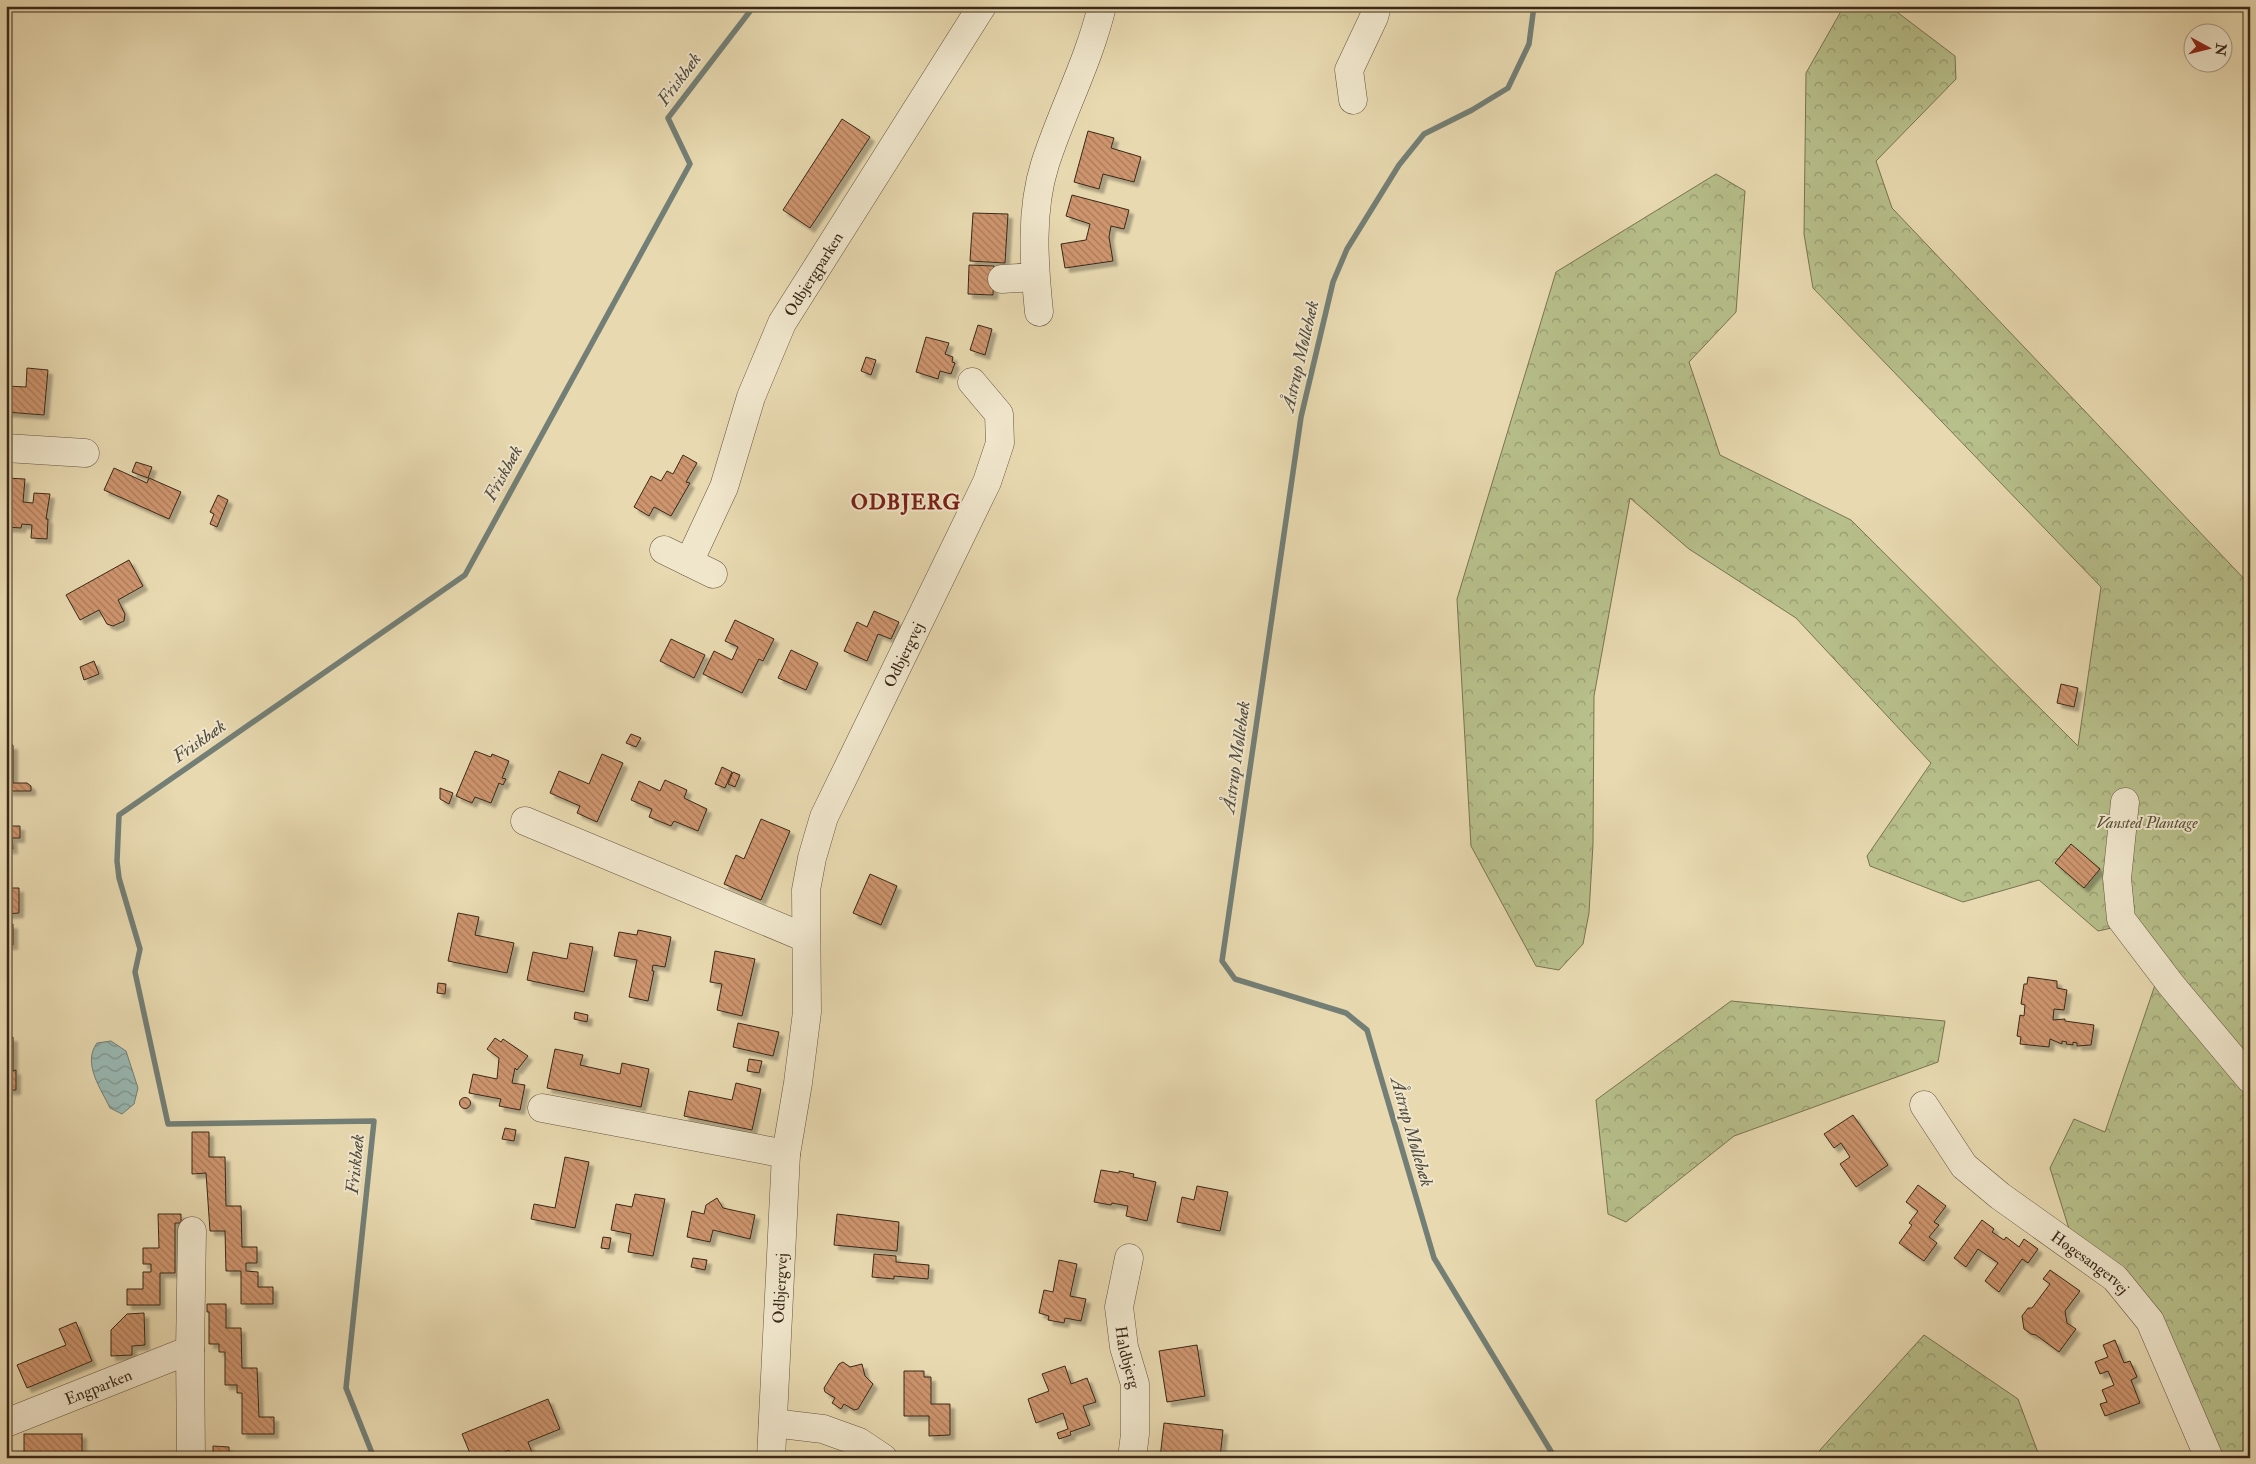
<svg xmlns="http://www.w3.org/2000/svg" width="2256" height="1464" font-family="'IM FELL Double Pica',serif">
  <defs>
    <pattern id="forest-crowns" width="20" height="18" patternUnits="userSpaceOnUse" patternTransform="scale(1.25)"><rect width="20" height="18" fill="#b7bf8a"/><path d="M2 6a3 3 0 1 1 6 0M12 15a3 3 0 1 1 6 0" fill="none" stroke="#969b70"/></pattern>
    <pattern id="water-waves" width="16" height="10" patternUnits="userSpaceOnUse" patternTransform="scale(1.25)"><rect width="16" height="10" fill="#99b9b4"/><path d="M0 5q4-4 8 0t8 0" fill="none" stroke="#7e9691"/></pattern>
    <pattern id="building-back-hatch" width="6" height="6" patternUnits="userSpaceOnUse" patternTransform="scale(1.25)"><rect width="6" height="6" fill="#ce956e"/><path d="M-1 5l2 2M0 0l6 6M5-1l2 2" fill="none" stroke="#a87a59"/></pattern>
    <filter id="shadow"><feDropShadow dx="4.5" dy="4.5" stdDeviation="1" flood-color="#0004"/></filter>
  </defs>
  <rect width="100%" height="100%" fill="#e8d9b0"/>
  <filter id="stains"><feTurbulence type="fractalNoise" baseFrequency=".004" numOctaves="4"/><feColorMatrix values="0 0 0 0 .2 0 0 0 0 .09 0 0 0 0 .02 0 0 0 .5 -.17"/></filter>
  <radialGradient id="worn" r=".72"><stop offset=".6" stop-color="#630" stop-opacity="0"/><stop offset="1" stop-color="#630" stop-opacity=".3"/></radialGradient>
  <g fill="url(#forest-crowns)" stroke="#787451">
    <polygon points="1844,6 1889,6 1955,56 1956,79 1876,161 1892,208 2250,585 2250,1067 2135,923 2098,931 2039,880 1963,902 1870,866 1867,856 1931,763 1796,618 1689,549 1630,498 1594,696 1593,844 1589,913 1583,944 1559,970 1536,966 1471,846 1457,599 1556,272 1716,174 1745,191 1736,312 1689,362 1720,455 1851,520 2078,746 2101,587 1813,288 1804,234 1806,73"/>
    <polygon points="2156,982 2250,1088 2250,1458 2217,1458 2162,1323 2070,1232 2050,1168 2074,1119 2105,1132"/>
    <polygon points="1731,1001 1945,1021 1938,1062 1734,1136 1626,1222 1608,1214 1596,1100"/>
    <polygon points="1924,1335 2018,1399 2040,1458 1816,1458 1820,1450"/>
  </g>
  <path fill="url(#water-waves)" stroke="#737f76" d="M111,1041L126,1051L138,1088L134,1104L122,1114L110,1108C101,1089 82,1063 97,1043Z"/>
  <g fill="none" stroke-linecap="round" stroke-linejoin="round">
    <g stroke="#737f76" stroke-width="5.5">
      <polyline points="1534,6 1529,44 1508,88 1472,110 1424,134 1399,165 1347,249 1333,282 1301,417 1222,961 1235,979 1346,1013 1367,1030 1434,1258 1555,1458"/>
      <polyline points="374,1458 346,1388 374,1121 168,1124 135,972 140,949 119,878 117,861 119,815 465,575 690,164 668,118 754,6"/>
    </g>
  </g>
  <g fill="url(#building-back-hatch)" stroke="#392818" filter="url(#shadow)">
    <polygon points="842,119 870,137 810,228 783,210"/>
    <polygon points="1088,131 1114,138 1111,148 1141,157 1134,182 1103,174 1099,189 1074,182"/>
    <polygon points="1072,195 1129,210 1124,229 1111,226 1109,237 1113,261 1065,268 1061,244 1086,240 1090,224 1066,216"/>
    <polygon points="973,213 1008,214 1005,263 970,261"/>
    <polygon points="969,265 994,266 993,295 968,294"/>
    <polygon points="978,325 992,329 985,355 970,350"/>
    <polygon points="926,337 949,343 945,354 953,357 952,362 955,363 951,374 940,371 938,379 916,372"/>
    <polygon points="866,357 876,360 871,375 861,371"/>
    <polygon points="27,368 48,370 44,415 6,412 6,386 26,387"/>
    <polygon points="683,455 697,463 686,482 690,483 671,516 654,507 649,516 634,507 651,476 661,481 667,471 673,474"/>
    <polygon points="136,462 152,467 148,478 132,472"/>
    <polygon points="114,468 147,483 149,478 181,492 169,519 104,490"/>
    <polygon points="6,478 25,479 23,502 33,503 34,493 50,494 46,519 48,519 47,539 31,538 32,525 22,524 21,528 6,527"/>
    <polygon points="218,495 228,500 217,527 210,524 214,514 210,512"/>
    <polygon points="129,560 143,586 118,600 125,614 124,621 113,626 107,624 99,610 80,620 66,595"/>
    <polygon points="874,611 899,622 891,639 878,634 867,661 844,651 857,622 867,627"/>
    <polygon points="735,620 774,639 763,661 759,659 742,693 703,674 714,651 732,660 738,647 725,641"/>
    <polygon points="671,639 705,655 694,678 660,661"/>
    <polygon points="791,650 818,663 806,690 778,678"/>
    <polygon points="94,661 99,674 84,680 80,667"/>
    <polygon points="2061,684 2078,688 2074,707 2057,703"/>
    <polygon points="631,734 641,738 636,747 626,743"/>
    <polygon points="6,745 13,745 13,783 27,783 31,786 31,791 8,791 8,783 6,783"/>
    <polygon points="475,751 491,757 492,754 509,761 502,778 506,779 503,785 499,783 491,803 475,797 472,803 456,796"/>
    <polygon points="602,754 623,763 597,822 577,813 580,806 550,793 559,771 589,784"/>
    <polygon points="722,767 732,772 725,788 715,784"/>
    <polygon points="733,772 740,775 735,787 728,784"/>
    <polygon points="665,780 687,790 684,798 707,809 698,831 674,821 671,826 649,817 652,809 631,800 639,781 660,791"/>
    <polygon points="440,788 453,793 449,804 440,799"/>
    <polygon points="761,819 790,831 761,900 724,884 736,855 744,859"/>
    <polygon points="6,826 20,826 20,838 12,838 13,849 6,849"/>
    <polygon points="2071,844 2100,869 2084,888 2055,863"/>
    <polygon points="870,874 897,886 881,925 853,913"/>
    <polygon points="6,888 19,888 19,913 6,914"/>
    <polygon points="458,913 479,917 475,935 514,943 507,973 448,961"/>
    <polygon points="13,924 13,945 6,945 6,925"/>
    <polygon points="638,930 671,937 665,967 653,965 652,971 654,971 648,1001 629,997 637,960 614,956 619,932 637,935"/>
    <polygon points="570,943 593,947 584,992 527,980 533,952 567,959"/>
    <polygon points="715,951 755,959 742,1016 717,1010 722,984 710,982"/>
    <polygon points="2028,977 2057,981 2057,988 2067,990 2064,1010 2054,1009 2053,1020 2065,1019 2065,1021 2094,1025 2091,1045 2077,1046 2077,1043 2073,1042 2073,1045 2066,1044 2067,1042 2062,1041 2062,1044 2050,1039 2049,1047 2020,1044 2021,1037 2017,1036 2020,1015 2024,1016 2025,1005 2021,1004 2024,984 2027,984"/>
    <polygon points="438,983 446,984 445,994 437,993"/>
    <polygon points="575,1012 588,1015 587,1022 574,1019"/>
    <polygon points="738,1023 779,1032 773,1056 733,1047"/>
    <polygon points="6,1037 13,1037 13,1071 16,1070 16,1090 6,1090"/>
    <polygon points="495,1038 501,1042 503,1039 528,1056 517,1070 515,1068 512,1083 525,1085 520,1110 499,1106 501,1099 469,1093 473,1074 497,1079 499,1058 487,1049"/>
    <polygon points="555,1049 583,1055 580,1065 620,1074 622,1063 649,1069 641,1107 547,1088"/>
    <polygon points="749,1059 762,1061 759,1073 747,1071"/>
    <polygon points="736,1083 761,1089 752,1130 684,1116 689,1091 732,1100"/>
    <circle cx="465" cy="1103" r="5.5"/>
    <polygon points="1853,1115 1888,1165 1856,1187 1840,1164 1850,1157 1841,1143 1834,1148 1824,1134"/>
    <polygon points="505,1128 516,1130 514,1141 502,1139"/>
    <polygon points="192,1132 209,1132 209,1157 225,1157 226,1206 241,1206 242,1247 257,1247 257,1263 246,1263 246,1271 258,1272 258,1287 273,1287 273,1304 241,1304 241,1271 226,1271 225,1231 210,1231 206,1173 192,1174"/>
    <polygon points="565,1157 589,1162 575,1228 531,1219 534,1204 555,1208"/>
    <polygon points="1101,1170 1119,1173 1119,1171 1134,1174 1133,1177 1156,1182 1147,1221 1126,1216 1128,1206 1112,1203 1111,1205 1094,1202"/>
    <polygon points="1918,1185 1946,1206 1934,1222 1939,1225 1929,1237 1937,1243 1924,1261 1899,1243 1912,1225 1909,1223 1918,1211 1906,1202"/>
    <polygon points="1197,1186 1228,1192 1220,1231 1177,1222 1182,1197 1194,1200"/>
    <polygon points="635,1194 665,1199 653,1256 628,1252 631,1234 611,1230 616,1204 632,1207"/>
    <polygon points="717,1198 723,1208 755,1215 750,1239 713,1230 710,1242 687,1237 692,1211 704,1214 706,1205"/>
    <polygon points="158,1214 181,1214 181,1223 175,1223 175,1273 160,1273 160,1305 127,1305 127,1289 143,1289 143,1272 151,1272 151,1264 143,1264 143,1248 159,1248"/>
    <polygon points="837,1214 899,1222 897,1251 834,1245"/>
    <polygon points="1982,1220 1994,1229 1992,1232 2004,1240 2006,1237 2019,1247 2024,1239 2038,1249 2028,1263 2022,1259 1999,1292 1985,1281 1998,1263 1978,1249 1966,1267 1954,1258"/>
    <polygon points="603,1237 611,1238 609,1249 601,1248"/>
    <polygon points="874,1254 896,1256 896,1262 929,1265 928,1279 894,1276 894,1279 872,1277"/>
    <polygon points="693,1258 707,1260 705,1270 691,1267"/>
    <polygon points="1059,1260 1077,1264 1070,1296 1086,1299 1081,1321 1065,1318 1064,1323 1048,1320 1049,1316 1039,1313 1044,1290 1053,1292"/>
    <polygon points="2050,1270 2080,1291 2065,1311 2067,1323 2076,1329 2059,1352 2036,1335 2031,1334 2024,1329 2022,1316 2028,1308 2032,1308 2050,1284 2043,1279"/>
    <polygon points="207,1304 226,1304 226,1328 241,1328 242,1368 257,1368 259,1417 274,1417 274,1434 242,1434 242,1393 237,1393 237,1385 225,1385 225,1352 219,1352 219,1344 209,1344 209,1312 207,1312"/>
    <polygon points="144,1313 145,1345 132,1346 132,1355 111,1356 111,1330 127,1314"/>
    <polygon points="76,1322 92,1361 27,1388 17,1365 66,1345 59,1329"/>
    <polygon points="2115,1340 2124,1363 2130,1361 2137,1377 2131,1380 2140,1403 2105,1416 2100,1404 2107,1402 2102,1390 2114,1385 2108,1371 2100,1374 2095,1362 2108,1357 2103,1345"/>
    <polygon points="1197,1345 1205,1396 1167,1402 1159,1351"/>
    <polygon points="843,1362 850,1367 862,1364 865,1376 873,1384 858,1409 854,1410 844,1404 841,1409 832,1403 835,1398 825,1392 824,1388 839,1364"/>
    <polygon points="1065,1366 1071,1384 1087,1378 1096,1402 1083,1406 1090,1425 1070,1432 1071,1435 1059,1439 1057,1433 1068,1429 1063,1413 1036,1423 1028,1399 1049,1391 1042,1374"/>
    <polygon points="904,1371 924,1371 924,1377 931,1377 931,1404 950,1404 950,1435 929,1436 929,1416 904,1416"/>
    <polygon points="548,1399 560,1429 528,1442 534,1458 512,1458 509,1450 491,1458 472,1458 462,1434"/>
    <polygon points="1164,1423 1223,1430 1220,1458 1160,1458"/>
    <rect x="24" y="1434" width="58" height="24"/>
    <polygon points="213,1446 229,1447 229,1456 261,1456 261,1458 213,1458"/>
  </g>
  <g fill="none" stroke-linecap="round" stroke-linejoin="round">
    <defs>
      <g id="minor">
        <polyline points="1353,100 1349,70 1374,17 1377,6"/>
        <polyline points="1002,279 1035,277"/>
        <path d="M1039,312C1034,264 1030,211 1045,164C1062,111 1089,61 1102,6"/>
        <polyline points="6,448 85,453"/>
        <polyline points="664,550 713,574"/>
        <path id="s1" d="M689,562L724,487L751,397L782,323L982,6"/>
        <polyline points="2125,802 2117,878 2121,919 2172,986 2250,1079"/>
        <polyline points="525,821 806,938"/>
        <path id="s2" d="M1924,1105L1964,1166L2000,1196L2115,1278L2150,1321L2209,1458"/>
        <polyline points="542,1108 786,1154"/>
        <path id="s3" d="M1129,1258L1119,1307L1124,1347L1135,1384V1434L1132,1458"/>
        <polyline points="190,1350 191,1458"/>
        <path id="s4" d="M6,1423L190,1350L192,1231"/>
        <polyline points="773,1423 823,1429 859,1442 883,1458"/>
        <path id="s5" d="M771,1458L786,1154L798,1083L807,1012L806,890L812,858L824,817L987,482L1000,443L999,414L972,382"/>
      </g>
    </defs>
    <use href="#minor" stroke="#65543e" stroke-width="29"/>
    <use href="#minor" stroke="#f0e6cc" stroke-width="28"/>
  </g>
  <g text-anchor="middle" stroke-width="4" stroke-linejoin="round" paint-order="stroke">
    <g font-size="16" fill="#392818" stroke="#f0e6cc">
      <text dy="6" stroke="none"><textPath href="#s1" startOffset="315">Odbjergparken</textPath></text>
      <text dy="6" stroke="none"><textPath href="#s5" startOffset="826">Odbjergvej</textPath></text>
      <text dy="6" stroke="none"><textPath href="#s2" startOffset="232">Høgesangervej</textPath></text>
      <text dy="6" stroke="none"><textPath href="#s5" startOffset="170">Odbjergvej</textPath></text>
      <text dy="6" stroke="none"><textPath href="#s3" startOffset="101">Haldbjerg</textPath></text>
      <text dy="6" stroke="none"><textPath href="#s4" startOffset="99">Engparken</textPath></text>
    </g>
    <g font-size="16" font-style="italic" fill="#584e34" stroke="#f0e6cc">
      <text x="2147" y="828">Vansted Plantage</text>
    </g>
    <g font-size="18" font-style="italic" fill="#514c3f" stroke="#f0e6cc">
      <text transform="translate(679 79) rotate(-53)" y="6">Friskbæk</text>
      <text transform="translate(1300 356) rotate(-77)" y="6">Åstrup Møllebæk</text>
      <text transform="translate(503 473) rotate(-61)" y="6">Friskbæk</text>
      <text transform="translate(199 741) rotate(-35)" y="6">Friskbæk</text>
      <text transform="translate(1236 757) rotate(-82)" y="6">Åstrup Møllebæk</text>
      <text transform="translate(1412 1132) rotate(74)" y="6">Åstrup Møllebæk</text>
      <text transform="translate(355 1164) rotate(-84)" y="6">Friskbæk</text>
    </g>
    <g font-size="21" font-weight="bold" letter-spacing="1" fill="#7a1f14" stroke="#f0e6cc">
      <text x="906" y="509">ODBJERG</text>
    </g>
  </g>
  <rect width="2256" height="1464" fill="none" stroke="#e8d9b0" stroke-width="25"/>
  <rect x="8" y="8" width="2241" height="1449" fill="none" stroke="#392818" stroke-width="2.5"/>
  <rect x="12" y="12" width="2231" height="1439" fill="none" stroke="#392818"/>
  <g transform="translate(2208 48) rotate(97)"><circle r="24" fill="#f0e6cc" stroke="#a79a84"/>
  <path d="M0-4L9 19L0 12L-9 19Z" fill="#8f2418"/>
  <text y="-8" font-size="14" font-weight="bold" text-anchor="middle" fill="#392818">N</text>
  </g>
  <rect width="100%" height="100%" filter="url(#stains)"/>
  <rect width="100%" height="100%" fill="url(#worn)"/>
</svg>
